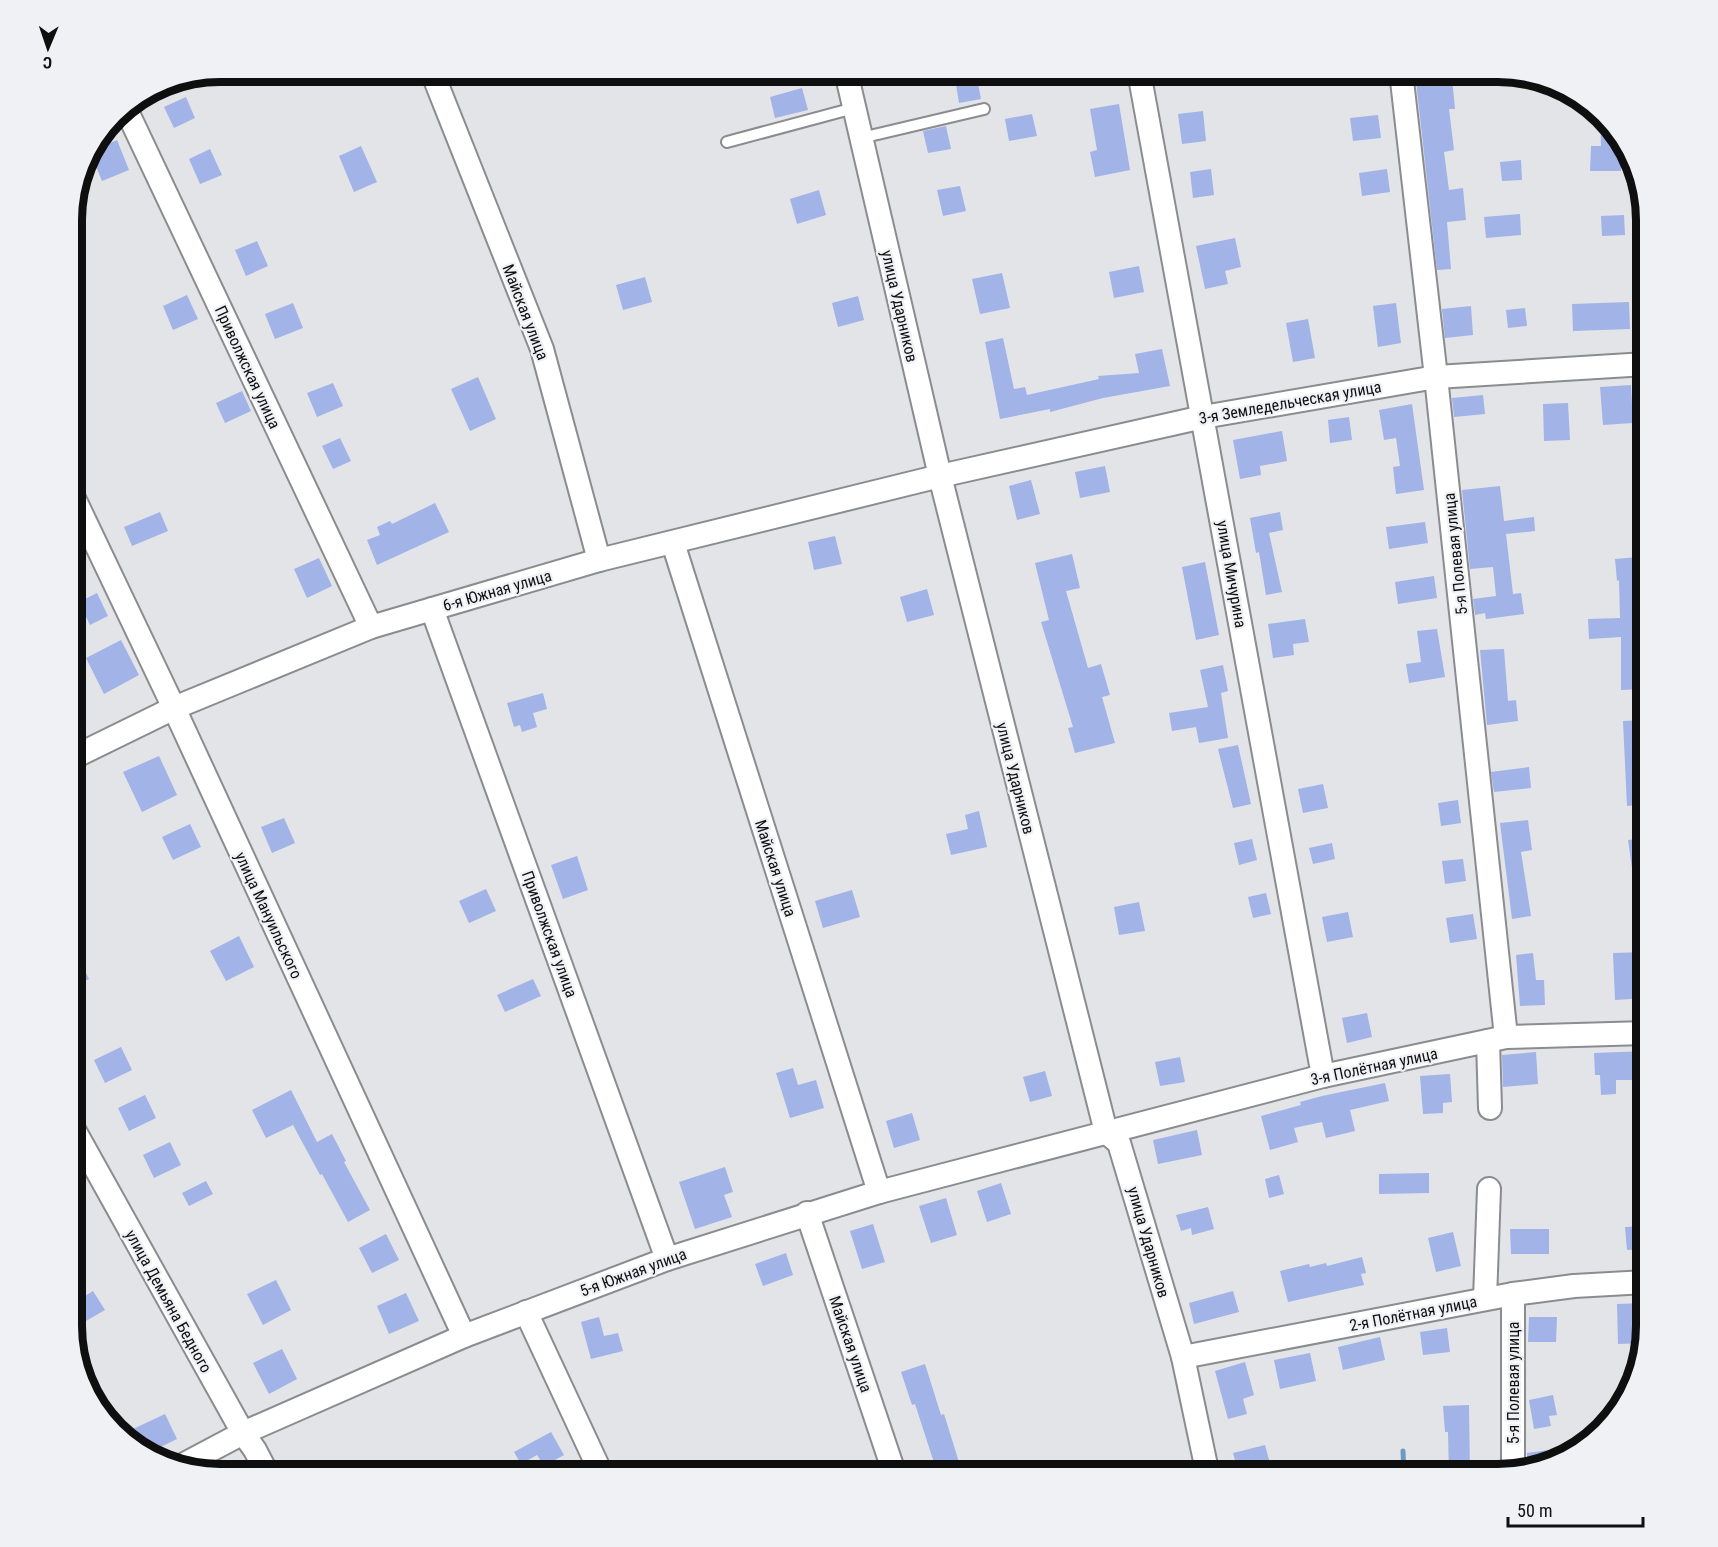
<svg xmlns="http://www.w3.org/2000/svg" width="1718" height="1547" font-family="'Roboto Condensed',sans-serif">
  <rect width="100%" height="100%" fill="#e3e4e7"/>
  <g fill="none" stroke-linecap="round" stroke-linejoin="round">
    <polyline stroke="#6e9ac2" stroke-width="5" points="1403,1451 1404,1475"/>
  </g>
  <g fill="#a1b3e7">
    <polygon points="954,72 976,72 981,99 959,103"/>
    <polygon points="1452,78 1455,109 1449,109 1454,150 1444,152 1449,190 1463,188 1466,220 1447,222 1451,269 1437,270 1416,81"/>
    <polygon points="802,88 808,110 775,118 770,97"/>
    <polygon points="186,97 195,118 174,128 164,107"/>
    <polygon points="1119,104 1130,170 1095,177 1090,152 1097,150 1090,109"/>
    <polygon points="1203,111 1206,141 1182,144 1178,114"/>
    <polygon points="1032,114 1037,136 1009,141 1005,119"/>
    <polygon points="1600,114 1621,144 1621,171 1590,171 1591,146 1601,146"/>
    <polygon points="1378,115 1381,138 1353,141 1350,118"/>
    <polygon points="946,126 951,149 928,153 923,131"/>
    <polygon points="117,140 129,170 102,181 90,152"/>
    <polygon points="361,146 377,182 354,192 339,156"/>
    <polygon points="210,149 222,175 200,184 189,159"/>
    <polygon points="1521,160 1522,180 1502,181 1500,162"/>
    <polygon points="1211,169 1214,195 1193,198 1190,172"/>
    <polygon points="1387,169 1390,192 1362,196 1359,173"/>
    <polygon points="960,186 966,211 943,216 937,190"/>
    <polygon points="819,190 826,215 797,224 790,199"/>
    <polygon points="1520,214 1521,235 1486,238 1484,217"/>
    <polygon points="1624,215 1625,235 1602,236 1601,216"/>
    <polygon points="1235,238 1241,267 1225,271 1228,284 1205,289 1196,246"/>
    <polygon points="257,241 268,266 246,276 235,250"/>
    <polygon points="1139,266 1144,292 1114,298 1109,272"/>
    <polygon points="1002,273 1010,308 980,314 972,279"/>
    <polygon points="645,277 652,302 623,310 616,285"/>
    <polygon points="187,295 198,319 173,330 163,306"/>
    <polygon points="858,296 864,320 838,327 832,303"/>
    <polygon points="1629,302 1630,329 1573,331 1572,304"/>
    <polygon points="293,303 303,328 275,339 265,314"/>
    <polygon points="1396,303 1401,343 1378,347 1373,306"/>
    <polygon points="1471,306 1473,335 1445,338 1442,309"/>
    <polygon points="1525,308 1527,326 1508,328 1506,310"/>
    <polygon points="1308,319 1315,358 1293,362 1286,323"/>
    <polygon points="1003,338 1014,389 1025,387 1027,395 1099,379 1098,376 1139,373 1135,354 1162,349 1170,386 1103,398 1050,412 1050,409 1000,419 985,342"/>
    <polygon points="478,377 496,419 470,431 451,389"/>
    <polygon points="333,383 343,406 317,417 307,393"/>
    <polygon points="1631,385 1633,423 1603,425 1600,387"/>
    <polygon points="242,391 251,411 225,423 216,403"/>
    <polygon points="1483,395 1485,414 1454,417 1452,398"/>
    <polygon points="1568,403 1570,440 1544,441 1543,404"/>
    <polygon points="1412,404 1424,490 1396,494 1393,467 1400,466 1396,438 1384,440 1379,410"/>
    <polygon points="1349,417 1352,440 1330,443 1328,420"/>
    <polygon points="1282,431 1287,461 1260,466 1261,475 1240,479 1233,440"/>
    <polygon points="340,438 351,461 333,469 322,446"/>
    <polygon points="1105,466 1110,492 1080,498 1075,472"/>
    <polygon points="1031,480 1040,514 1017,520 1009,486"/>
    <polygon points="1500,486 1504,521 1534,517 1535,531 1506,534 1513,594 1521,593 1524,614 1486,619 1485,613 1475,615 1473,599 1496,596 1493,567 1470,569 1462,490"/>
    <polygon points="435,503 449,532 377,565 367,540 380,535 377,527 390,521 392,524"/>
    <polygon points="160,512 168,531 132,546 124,527"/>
    <polygon points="1280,512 1283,530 1269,533 1282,592 1266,595 1259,552 1256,553 1250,518"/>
    <polygon points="1425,522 1428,543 1389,549 1386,527"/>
    <polygon points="835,536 842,564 814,570 808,542"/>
    <polygon points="1072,554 1080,588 1066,591 1088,668 1101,664 1110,695 1102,697 1115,743 1075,753 1068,728 1073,727 1041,622 1049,620 1035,563"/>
    <polygon points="1638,557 1645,689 1621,690 1621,637 1589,639 1588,619 1620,618 1619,580 1617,581 1615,559"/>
    <polygon points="319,558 332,586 307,598 294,569"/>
    <polygon points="1205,562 1219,635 1196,640 1182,567"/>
    <polygon points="1434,576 1437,598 1398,604 1395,582"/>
    <polygon points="927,589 934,615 907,622 900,597"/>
    <polygon points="97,593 108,616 90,625 79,602"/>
    <polygon points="1305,619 1309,642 1293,644 1294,655 1273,658 1268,624"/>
    <polygon points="1437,629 1445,677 1409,683 1406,664 1421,662 1417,631"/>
    <polygon points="121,640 139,675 104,694 86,658"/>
    <polygon points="1504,649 1508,701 1516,700 1518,721 1487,725 1480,650"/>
    <polygon points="1223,665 1228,691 1221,693 1228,738 1199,743 1196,727 1172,731 1169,713 1208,707 1200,670"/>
    <polygon points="543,693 547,709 533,713 537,727 522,732 520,725 514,727 507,703"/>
    <polygon points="1646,720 1646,804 1627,806 1623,721"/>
    <polygon points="1238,745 1251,804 1233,808 1218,749"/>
    <polygon points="159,756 177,795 142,812 123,772"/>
    <polygon points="1529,767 1531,788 1494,792 1491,772"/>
    <polygon points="1323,784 1328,808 1303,813 1298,789"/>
    <polygon points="1458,800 1461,823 1441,826 1438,803"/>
    <polygon points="979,811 987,847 951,855 946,834 968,829 965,815"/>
    <polygon points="284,818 295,843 272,853 261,827"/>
    <polygon points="1528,820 1532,850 1521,852 1531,916 1512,919 1500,823"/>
    <polygon points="190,824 201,847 173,860 162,837"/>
    <polygon points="1646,838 1646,866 1632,868 1628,840"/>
    <polygon points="1252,839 1257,860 1239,865 1234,843"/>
    <polygon points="1332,843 1335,859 1313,864 1309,848"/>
    <polygon points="577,856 588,890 563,899 551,865"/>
    <polygon points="1463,859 1466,881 1445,884 1442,861"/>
    <polygon points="486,889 496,911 469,923 459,901"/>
    <polygon points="852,890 860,917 823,928 815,901"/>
    <polygon points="1266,893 1271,914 1253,918 1248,897"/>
    <polygon points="1139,902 1145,931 1119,935 1114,907"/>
    <polygon points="1348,912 1353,937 1327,942 1322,917"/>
    <polygon points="1473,914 1477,939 1450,943 1446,918"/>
    <polygon points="239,936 254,967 226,981 210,951"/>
    <polygon points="72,945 89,979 72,987"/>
    <polygon points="1645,952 1646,998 1615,1000 1613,953"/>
    <polygon points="1533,953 1536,980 1544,980 1545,1005 1520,1006 1516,955"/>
    <polygon points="533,979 541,996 505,1012 497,995"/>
    <polygon points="1367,1013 1372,1037 1347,1043 1342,1018"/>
    <polygon points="121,1047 132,1070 105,1083 94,1060"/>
    <polygon points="1646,1051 1646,1080 1616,1080 1616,1094 1601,1095 1600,1075 1595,1075 1594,1053"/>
    <polygon points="1536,1052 1538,1084 1503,1087 1502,1055"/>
    <polygon points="1180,1057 1185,1082 1160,1086 1155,1062"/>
    <polygon points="793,1068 798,1085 816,1080 824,1108 790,1118 776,1073"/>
    <polygon points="1045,1071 1052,1096 1030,1102 1023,1077"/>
    <polygon points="1450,1074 1452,1102 1443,1103 1443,1113 1423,1114 1420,1076"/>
    <polygon points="1385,1083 1389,1101 1350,1110 1355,1131 1326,1138 1322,1122 1294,1128 1298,1142 1270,1150 1261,1116 1301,1105 1300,1102 1322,1096"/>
    <polygon points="291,1090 317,1142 332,1134 346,1161 344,1162 370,1210 348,1222 322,1174 320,1175 293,1125 266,1138 252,1110"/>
    <polygon points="145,1095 156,1118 129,1131 118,1108"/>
    <polygon points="912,1113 920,1140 894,1148 886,1121"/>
    <polygon points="1197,1130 1202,1155 1158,1164 1153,1140"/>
    <polygon points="170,1142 181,1165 154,1178 143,1155"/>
    <polygon points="725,1167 733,1192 724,1195 732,1217 695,1229 679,1182"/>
    <polygon points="1429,1173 1429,1193 1379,1194 1379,1174"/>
    <polygon points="1279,1175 1284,1194 1269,1198 1265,1179"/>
    <polygon points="206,1181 213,1194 189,1206 182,1193"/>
    <polygon points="1001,1183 1011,1214 987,1222 977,1191"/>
    <polygon points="946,1198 957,1235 931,1243 919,1206"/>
    <polygon points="1208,1207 1214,1229 1192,1235 1191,1228 1181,1231 1176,1215"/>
    <polygon points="873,1224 885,1262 862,1269 850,1231"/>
    <polygon points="1646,1226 1646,1249 1627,1250 1625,1227"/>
    <polygon points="1510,1229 1549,1229 1549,1254 1511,1254"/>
    <polygon points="1453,1232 1461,1266 1436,1272 1428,1238"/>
    <polygon points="386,1234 399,1260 372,1273 359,1248"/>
    <polygon points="786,1253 793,1275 763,1286 755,1264"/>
    <polygon points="1362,1257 1366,1273 1361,1274 1364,1285 1288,1302 1280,1271 1309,1264 1310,1267 1326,1263 1327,1266"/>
    <polygon points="276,1280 291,1310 263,1325 247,1294"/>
    <polygon points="93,1291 105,1310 79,1325 72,1314 72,1304"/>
    <polygon points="1233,1291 1239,1312 1194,1324 1189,1303"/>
    <polygon points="406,1293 419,1321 389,1334 377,1306"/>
    <polygon points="1646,1303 1644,1343 1618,1344 1617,1304"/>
    <polygon points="599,1317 604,1336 618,1333 623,1351 591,1359 581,1322"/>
    <polygon points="1529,1317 1557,1317 1556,1342 1528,1342"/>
    <polygon points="1447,1328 1450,1352 1423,1355 1420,1332"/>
    <polygon points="1380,1337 1385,1360 1343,1370 1338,1347"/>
    <polygon points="282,1349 297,1379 269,1394 253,1363"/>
    <polygon points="1310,1353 1316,1381 1280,1389 1274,1360"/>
    <polygon points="1245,1362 1254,1395 1243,1399 1247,1414 1228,1419 1215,1371"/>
    <polygon points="925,1364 941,1415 944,1414 963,1475 938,1475 915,1404 912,1405 901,1372"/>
    <polygon points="1553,1395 1557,1415 1549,1416 1551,1426 1534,1429 1529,1400"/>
    <polygon points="1469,1405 1470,1475 1449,1475 1448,1432 1445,1432 1443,1406"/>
    <polygon points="165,1414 177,1439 148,1453 144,1450 133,1429"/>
    <polygon points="551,1432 564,1455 544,1466 537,1455 521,1464 514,1452"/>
    <polygon points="1265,1445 1273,1475 1239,1475 1233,1453"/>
    <polygon points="1549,1450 1551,1464 1527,1469 1527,1453"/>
  </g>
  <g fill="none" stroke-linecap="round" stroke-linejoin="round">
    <defs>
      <g id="service">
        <polyline points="861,138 984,109"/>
        <polyline points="727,142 854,108"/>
      </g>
      <g id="minor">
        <polyline points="432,72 542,349 599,560"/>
        <polyline points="846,72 940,476 1106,1132 1119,1143 1183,1357 1208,1475"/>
        <polyline points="1139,72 1323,1076"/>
        <polyline points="1401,72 1436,377 1506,1037"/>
        <polyline points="125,107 371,627"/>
        <polyline points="72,494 174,708 464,1336"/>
        <polyline points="673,543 879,1192"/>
        <polyline points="432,609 667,1259"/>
        <polyline points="72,758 174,708 371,627 599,560 940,476 1203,417 1436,377 1646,364"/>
        <polyline points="1488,1041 1490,1108"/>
        <polyline points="72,1126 243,1433 255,1450 268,1475"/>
        <polyline points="807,1213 895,1475"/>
        <polyline points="1513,1294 1513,1472"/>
        <polyline points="1485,1299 1489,1189"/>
        <polyline points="526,1312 602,1475"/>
        <polyline points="1183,1357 1513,1294 1574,1286 1646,1282"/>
        <polyline points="179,1467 243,1433 464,1336 667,1259 879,1192 1323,1076 1506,1037 1646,1033"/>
      </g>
    </defs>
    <use href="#service" stroke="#8b8c8f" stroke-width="14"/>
    <use href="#minor" stroke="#8b8c8f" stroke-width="26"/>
    <use href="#service" stroke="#fff" stroke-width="10"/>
    <use href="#minor" stroke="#fff" stroke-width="22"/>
  </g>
  <g text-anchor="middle" stroke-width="4.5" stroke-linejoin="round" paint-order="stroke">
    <g font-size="16" fill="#0f0f10" stroke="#f0f1f4">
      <text transform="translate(900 306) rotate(77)" y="6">улица Ударников</text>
      <text transform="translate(526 312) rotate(69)" y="6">Майская улица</text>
      <text transform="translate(248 367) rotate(65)" y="6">Приволжская улица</text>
      <text transform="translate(1290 402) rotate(-10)" y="6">3-я Земледельческая улица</text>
      <text transform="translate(1455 554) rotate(-96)" y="6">5-я Полевая улица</text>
      <text transform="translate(1232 574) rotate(80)" y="6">улица Мичурина</text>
      <text transform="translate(497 590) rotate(-16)" y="6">6-я Южная улица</text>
      <text transform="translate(1016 778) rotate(76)" y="6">улица Ударников</text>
      <text transform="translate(776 868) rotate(72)" y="6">Майская улица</text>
      <text transform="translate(269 915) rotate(65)" y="6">улица Мануильского</text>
      <text transform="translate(550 934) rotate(70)" y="6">Приволжская улица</text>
      <text transform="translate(1374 1066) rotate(-12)" y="6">3-я Полётная улица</text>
      <text transform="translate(1149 1242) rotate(74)" y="6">улица Ударников</text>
      <text transform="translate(633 1272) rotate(-20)" y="6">5-я Южная улица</text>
      <text transform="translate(169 1301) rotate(61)" y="6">улица Демьяна Бедного</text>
      <text transform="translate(1413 1313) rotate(-11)" y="6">2-я Полётная улица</text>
      <text transform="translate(851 1344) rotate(71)" y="6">Майская улица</text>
      <text transform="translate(1513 1383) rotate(-90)" y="6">5-я Полевая улица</text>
    </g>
  </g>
  <path d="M0 0H1718V1547H0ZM220 82H1498A138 138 0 0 1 1636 220V1326A138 138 0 0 1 1498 1464H220A138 138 0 0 1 82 1326V220A138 138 0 0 1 220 82Z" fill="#f0f1f4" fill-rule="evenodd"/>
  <path fill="none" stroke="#0f0f10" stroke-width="8" d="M220 82H1498A138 138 0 0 1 1636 220V1326A138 138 0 0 1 1498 1464H220A138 138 0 0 1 82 1326V220A138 138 0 0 1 220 82Z"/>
  <g transform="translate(48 48) rotate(182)" stroke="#f0f1f4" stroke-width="4.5" paint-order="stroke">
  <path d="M0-4.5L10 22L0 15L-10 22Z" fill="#0f0f10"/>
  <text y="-9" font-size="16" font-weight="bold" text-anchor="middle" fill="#0f0f10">С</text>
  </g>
  <path d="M1508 1517v9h135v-9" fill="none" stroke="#0f0f10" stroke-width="3"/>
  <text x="1517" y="1517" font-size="18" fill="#0f0f10" stroke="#f0f1f4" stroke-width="4.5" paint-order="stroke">50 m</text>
</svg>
